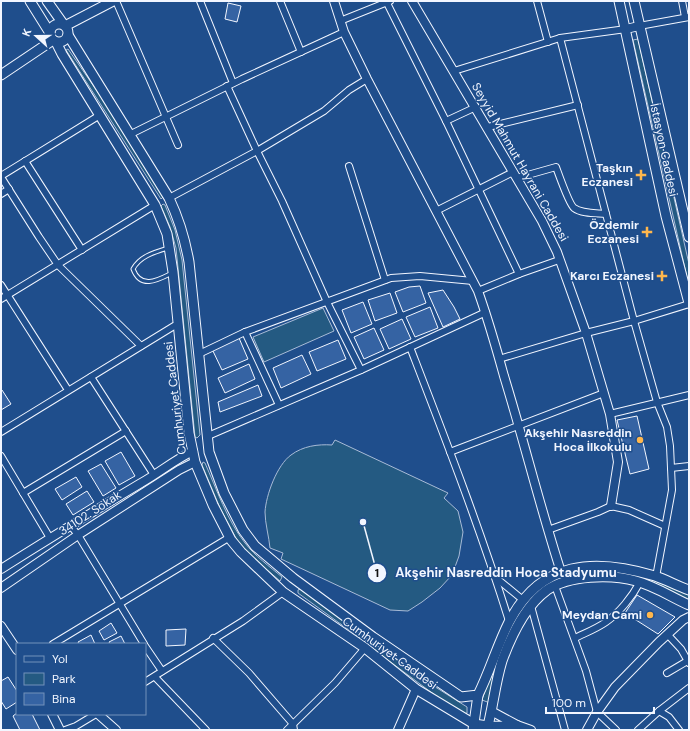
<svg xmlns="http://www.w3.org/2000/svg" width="690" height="731" font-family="'DM Sans',sans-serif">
  <rect width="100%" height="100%" fill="#1f4e8c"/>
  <g fill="#245a82" stroke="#a8bbd7">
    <polygon points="638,39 689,264 689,286 633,40"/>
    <polygon points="68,49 104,101 163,197 161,199 66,50"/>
    <polygon points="163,204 165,205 175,230 182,260 200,435 197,438 195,437 176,248 170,227 161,206"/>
    <polygon points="323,308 334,331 264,362 253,337"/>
    <path d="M335,440L448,493L444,498L458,511L463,532L459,556L452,575L440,588L422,602L408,611L390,610L281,559L283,553L270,548C269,537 265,523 265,512C266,495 277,465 291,455C303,446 318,444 332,445Z"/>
    <path d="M203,462L205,463C216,488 228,522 245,543C255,556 269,566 282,577L280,581L253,558L238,542L220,508L202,465Z"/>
    <path d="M604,568L642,576L689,593V601C667,589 646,579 622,573C610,570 597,571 586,572C576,574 565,575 556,579C525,594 506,632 496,664C492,676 492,690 490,703L482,700L494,663L509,628L534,592L560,575Z"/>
    <polygon points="300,589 366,637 366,641 364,641 298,593 298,590"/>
    <polygon points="375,645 376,645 429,683 467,707 467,713 465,714 459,713 373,649"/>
  </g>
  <g fill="#3563a3" stroke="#f2f6ff">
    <polygon points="228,3 241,6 237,22 225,19"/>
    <polygon points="420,286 426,303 403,312 395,292 409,287"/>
    <polygon points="443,290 454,307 460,319 443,327 428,293"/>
    <polygon points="390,293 397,313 375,321 368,300"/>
    <polygon points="363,302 372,324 351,333 342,310"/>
    <polygon points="430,307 438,328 415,337 406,317"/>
    <polygon points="402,319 411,339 389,349 380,329"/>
    <polygon points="374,328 384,350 364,359 354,337"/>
    <polygon points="239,338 248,359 222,370 212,349"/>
    <polygon points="338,340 346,359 317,371 309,352"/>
    <polygon points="302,355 311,374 281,388 273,368"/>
    <polygon points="249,364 255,379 225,393 218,378"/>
    <polygon points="258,385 262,396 220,412 218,402"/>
    <polygon points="2,390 11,404 1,410 1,391"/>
    <polygon points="637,416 649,469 630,474 617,420"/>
    <polygon points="121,452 135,476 119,485 105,461"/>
    <polygon points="101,464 116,488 103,496 88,471"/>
    <polygon points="76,477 82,487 62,500 55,489"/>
    <polygon points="87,491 94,502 73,515 66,504"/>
    <polygon points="637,595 675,617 658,634 625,613"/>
    <polygon points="111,623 117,633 104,640 99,631"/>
    <polygon points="186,629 185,645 166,646 166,630"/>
    <polygon points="91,635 95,644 79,644 78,642"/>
    <polygon points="121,636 125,644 110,644 109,642"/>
    <polygon points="8,677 17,691 17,702 6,709 1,701 1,681"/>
    <polygon points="17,713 32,714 40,730 20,730 13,716"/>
  </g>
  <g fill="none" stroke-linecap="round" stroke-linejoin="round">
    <defs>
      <path id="service" d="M168,248C155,252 140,256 133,269C141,290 158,280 172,273"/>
      <g id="minor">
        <polyline points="116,1 178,145"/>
        <polyline points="200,1 233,83"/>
        <polyline points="280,1 301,52"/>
        <polyline points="537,1 548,42"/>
        <polyline points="682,1 685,17"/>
        <polyline points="387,3 446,121 519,274"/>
        <polyline points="340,21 390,1"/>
        <polyline points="639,26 689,17"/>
        <polyline points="560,38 634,321 657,402 667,427 670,446 672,490 656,577"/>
        <polyline points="454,71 560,38 626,29"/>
        <polyline points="227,86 257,151 282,201 327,302 361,370"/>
        <polyline points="446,121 476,107"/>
        <polyline points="488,127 578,105"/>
        <polyline points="131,134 242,79 344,32"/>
        <polyline points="25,161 82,250"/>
        <polyline points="349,166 385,280"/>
        <polyline points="1,176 100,115"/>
        <polyline points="1,177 39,237 58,265 141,346"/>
        <path d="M517,178L556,167C559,175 569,204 574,208C582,214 597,213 606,214"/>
        <polyline points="1,194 9,189"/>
        <polyline points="169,198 257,151 324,111 349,90 367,79"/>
        <polyline points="436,211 513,172"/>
        <polyline points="1,285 68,390"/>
        <polyline points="478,291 519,274 559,260"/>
        <polyline points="1,299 155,205"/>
        <polyline points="245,332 279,405"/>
        <path d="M410,347C445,438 480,528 509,621"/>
        <polyline points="199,354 245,332 391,278 420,276 473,281"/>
        <polyline points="499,359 586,333 634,321 689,304"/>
        <polyline points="91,377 154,475"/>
        <polyline points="610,414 689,395"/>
        <polyline points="1,432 174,326 179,325"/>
        <polyline points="208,436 361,370 486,312"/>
        <polyline points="450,452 604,393"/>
        <polyline points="1,456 50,538"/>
        <polyline points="671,468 689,466"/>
        <polyline points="23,493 126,431"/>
        <polyline points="70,525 78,535 144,644"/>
        <polyline points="548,530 598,512 611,506 629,510 665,526"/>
        <polyline points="495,577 523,600"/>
        <polyline points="555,586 586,671 597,712 616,730"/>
        <polyline points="531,606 565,730"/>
        <polyline points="668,635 681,649 689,663"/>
        <polyline points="213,638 249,673 293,724 294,730"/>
        <path d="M575,638C585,633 596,629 606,622C619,613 632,597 640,582"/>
        <polyline points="53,644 230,537"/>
        <polyline points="145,646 162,671"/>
        <polyline points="667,673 689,660"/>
        <polyline points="155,677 206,730"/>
        <polyline points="145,682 243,621 283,592"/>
        <polyline points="659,711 669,717 679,730"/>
        <polyline points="65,730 76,726 96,714"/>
        <polyline points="287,730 335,683 365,648"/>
        <polyline points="638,730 659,711 689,688"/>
      </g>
      <g id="tertiary">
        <path d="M334,1L344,32L367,79L478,291C488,319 496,347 504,376C524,441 540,507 561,572"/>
        <polyline points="412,1 542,221 557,252 586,333 610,414 618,462 611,506"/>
        <polyline points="626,29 639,26"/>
        <path d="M1,569C47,540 94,511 141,483C159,473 174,460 193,451"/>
        <polyline points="1,588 78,535 179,470 195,462"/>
        <polyline points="1,626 17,650"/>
        <polyline points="52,714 60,730"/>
        <polyline points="98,714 116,730"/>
        <polyline points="517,725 531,730"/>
        <polyline points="488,726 517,725 491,711"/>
        <polyline points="398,730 416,689"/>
        <polyline points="587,730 597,712 615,687 659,642 683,620 689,617"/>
      </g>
      <g id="secondary">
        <polyline points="30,1 50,33"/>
        <polyline points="47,1 64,25"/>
        <polyline points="619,1 666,216 689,303"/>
        <polyline points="634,1 689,237"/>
        <circle cx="59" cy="33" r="9"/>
        <polyline points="65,26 113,1"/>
        <path d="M68,35L169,198C179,219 185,239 189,262L209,452L224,493L243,530L255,546L293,578L373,637L461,697L478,695C490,671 497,646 509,622C541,560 595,558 655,576C667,580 677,586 689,590"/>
        <polyline points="56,42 62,54 155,205 167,234 173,272 189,433 195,462 213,505 231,540 241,552 283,592 365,648 416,689 474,724 488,726"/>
        <polyline points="1,75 53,40"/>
        <polyline points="473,730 478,695"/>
        <path d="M487,730C493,707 495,684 502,661C511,636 525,606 547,590C569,575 611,574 636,581C655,586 671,597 689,605"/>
      </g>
    </defs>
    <use href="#service" stroke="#f2f6ff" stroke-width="5"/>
    <use href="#minor" stroke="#f2f6ff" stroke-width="8"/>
    <use href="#tertiary" stroke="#f2f6ff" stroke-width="10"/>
    <use href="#secondary" stroke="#f2f6ff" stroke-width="11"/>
    <use href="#service" stroke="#1f4e8c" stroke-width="3"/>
    <use href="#minor" stroke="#1f4e8c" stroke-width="6"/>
    <use href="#tertiary" stroke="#1f4e8c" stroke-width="8"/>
    <use href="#secondary" stroke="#1f4e8c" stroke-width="9"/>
  </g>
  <g fill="#ffb74d" stroke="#1f4e8c" stroke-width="1.5">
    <path d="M639 169h4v4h4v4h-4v4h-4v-4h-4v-4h4z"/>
    <path d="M645 226h4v4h4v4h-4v4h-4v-4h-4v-4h4z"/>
    <path d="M660 270h4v4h4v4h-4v4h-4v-4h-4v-4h4z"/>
    <circle cx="640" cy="440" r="4"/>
    <circle cx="650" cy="615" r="4"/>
  </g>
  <g text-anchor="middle" stroke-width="3" stroke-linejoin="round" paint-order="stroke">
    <g font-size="12" fill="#f2f6ff" stroke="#1f4e8c">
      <text transform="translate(664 150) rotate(78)" y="4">İstasyon Caddesi</text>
      <text transform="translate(520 162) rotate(60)" y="4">Seyyid Mahmut Hayrani Caddesi</text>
      <text transform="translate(175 398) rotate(-97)" y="4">Cumhuriyet Caddesi</text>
      <text transform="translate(90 513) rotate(-33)" y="4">34102. Sokak</text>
      <text transform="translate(390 653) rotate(36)" y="4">Cumhuriyet Caddesi</text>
    </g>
    <g font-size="12" font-weight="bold" fill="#f2f6ff" stroke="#1f4e8c" text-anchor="end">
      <text x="633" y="172">Taşkın<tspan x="633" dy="14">Eczanesi</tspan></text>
      <text x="639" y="229">Özdemir<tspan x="639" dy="14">Eczanesi</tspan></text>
      <text x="654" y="280">Karcı Eczanesi</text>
      <text x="632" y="437">Akşehir Nasreddin<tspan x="632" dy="14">Hoca İlkokulu</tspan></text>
      <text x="642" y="619">Meydan Cami</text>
    </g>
  </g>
  <path fill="none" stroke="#f2f6ff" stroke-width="1.5" d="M363 522L377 573"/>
  <g fill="#f2f6ff" stroke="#1f4e8c" stroke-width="1.5">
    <circle cx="363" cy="522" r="4"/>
    <circle cx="377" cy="573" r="10"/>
  </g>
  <g font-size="12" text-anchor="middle" font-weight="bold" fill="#111">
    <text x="377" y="577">1</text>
  </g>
  <g font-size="13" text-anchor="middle" font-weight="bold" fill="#f2f6ff" stroke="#1f4e8c" stroke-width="3" stroke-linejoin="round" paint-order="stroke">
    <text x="506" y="577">Akşehir Nasreddin Hoca Stadyumu</text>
  </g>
  <rect width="690" height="731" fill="none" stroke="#f2f6ff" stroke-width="4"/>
  <rect x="16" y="643" width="130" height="72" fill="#1f4e8c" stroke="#7391ba"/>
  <rect x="24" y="656" width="20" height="6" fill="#1f4e8c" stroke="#7391ba"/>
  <text x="52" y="663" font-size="12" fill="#f2f6ff">Yol</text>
  <rect x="24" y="673" width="20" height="12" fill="#245a82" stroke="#7391ba"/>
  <text x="52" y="683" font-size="12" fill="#f2f6ff">Park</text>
  <rect x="24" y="693" width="20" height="12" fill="#3563a3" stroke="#7391ba"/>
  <text x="52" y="703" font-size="12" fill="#f2f6ff">Bina</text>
  <g transform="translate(36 36) rotate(291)" stroke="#1f4e8c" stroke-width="3" paint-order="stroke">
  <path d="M0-3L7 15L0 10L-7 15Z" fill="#f2f6ff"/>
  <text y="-6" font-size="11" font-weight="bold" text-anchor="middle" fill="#f2f6ff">K</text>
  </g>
  <path d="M546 707v6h108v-6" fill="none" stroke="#f2f6ff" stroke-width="2"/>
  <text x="552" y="707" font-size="12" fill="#f2f6ff" stroke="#1f4e8c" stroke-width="3" paint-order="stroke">100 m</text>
</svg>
